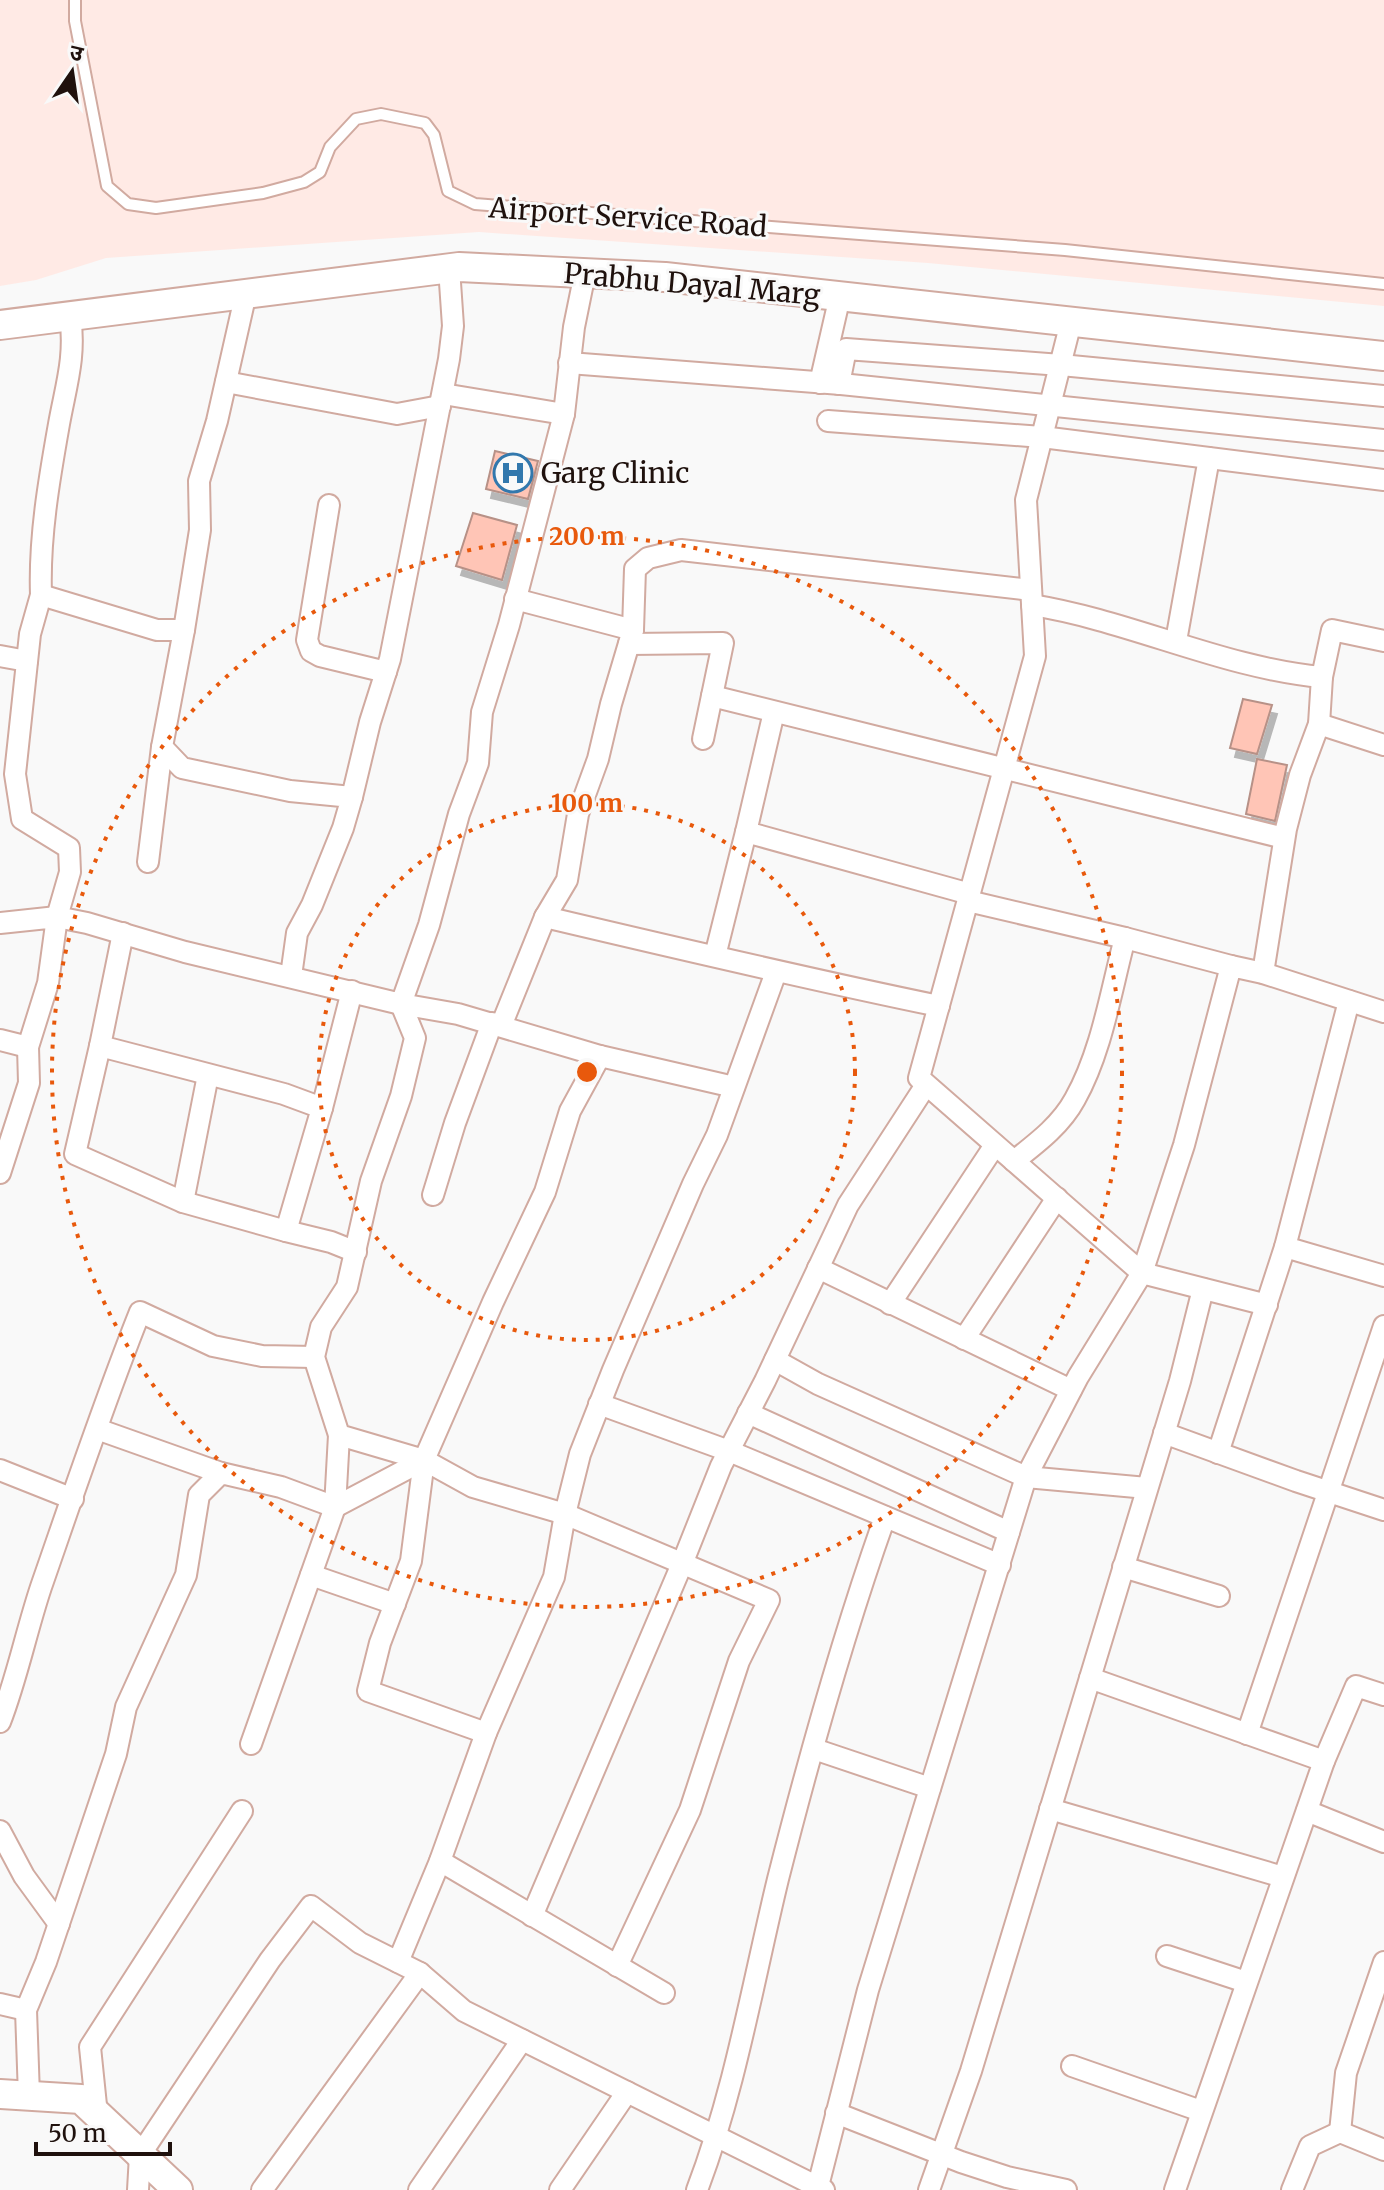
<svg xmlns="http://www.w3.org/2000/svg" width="1384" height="2190" font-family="Merriweather,'Noto Sans Devanagari',serif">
  <defs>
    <filter id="shadow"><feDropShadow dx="5" dy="9" stdDeviation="0" flood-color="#0004"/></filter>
  </defs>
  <rect width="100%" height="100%" fill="#f9f9f9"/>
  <polygon fill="#ffeae5" points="0,0 1384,0 1384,306 928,263 479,232 106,258 36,280 0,286"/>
  <g fill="#ffc5b6" stroke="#b79187" stroke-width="2" filter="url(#shadow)">
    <polygon points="495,451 538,461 528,499 486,489"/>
    <polygon points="473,513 517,525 502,580 456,566"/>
    <polygon points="1243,699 1272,705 1257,754 1230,748"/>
    <polygon points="1257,759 1287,765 1275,821 1246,814"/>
  </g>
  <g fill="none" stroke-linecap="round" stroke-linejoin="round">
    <defs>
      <polyline id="lane" points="75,0 75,21 107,186 128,204 156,208 263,193 304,182 320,172 330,147 356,119 381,114 425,123 434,135 448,191 475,204 1065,250 1384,284"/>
      <g id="street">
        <polyline points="246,293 217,421 199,481 200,530 184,630 157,630 41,595 30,634 15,774 22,819 69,848 70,872 57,917 87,923 185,952 401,1004 429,925 459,814 478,763 482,712 509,625 564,414 574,327 585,273"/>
        <polyline points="1071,322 1026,500 1035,656 919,1078 1142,1273 1267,1305"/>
        <polyline points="569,363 841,384 1384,440"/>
        <polyline points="226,382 397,414 440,406"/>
        <polyline points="820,383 840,296"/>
        <polyline points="839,384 846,349 1061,365 1384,396"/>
        <polyline points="443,394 564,414"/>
        <polyline points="828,421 1042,437 1384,480"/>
        <polyline points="329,505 307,640 311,651 320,656 386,672"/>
        <path d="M41,595C39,538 49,480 59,424C66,385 76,357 70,315"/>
        <polyline points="515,599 633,630"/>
        <path d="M1032,605C1131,621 1223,668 1322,677"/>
        <polyline points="184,630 162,747 182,768 290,791 352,797 343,828 312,905 297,933 291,976"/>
        <polyline points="1176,641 1209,458"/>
        <polyline points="629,644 723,643 703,739"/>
        <polyline points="0,656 27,661"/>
        <polyline points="712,696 1284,838"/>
        <polyline points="774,712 746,832 970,894"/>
        <polyline points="1319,724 1384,745"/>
        <polyline points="352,797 370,722 390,659 449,359 453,326 449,268"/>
        <polyline points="148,862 162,747"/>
        <polyline points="968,901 1125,938 1231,966"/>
        <polyline points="545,917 567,880 578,814 598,759 611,704 633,630 635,569 648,558 681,550 1031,590"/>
        <polyline points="0,923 57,917 48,983 28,1047 0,1040"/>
        <polyline points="123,933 100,1046 284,1094 322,1108 286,1231 331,1242 356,1252"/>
        <polyline points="715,956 746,832"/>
        <polyline points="1263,973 1286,829 1300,775 1319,724 1322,677 1332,630 1384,641"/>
        <polyline points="401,1004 415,1038 401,1096 371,1181 347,1287 321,1327 314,1357 339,1435 424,1460"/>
        <polyline points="401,1004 458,1014 600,1056 734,1087"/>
        <path d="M501,1026L545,917C676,948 807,979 939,1006"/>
        <polyline points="100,1046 75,1154 183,1202 286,1231"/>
        <polyline points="600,1056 570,1111 545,1192 493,1302 424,1460 473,1487 565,1514 580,1454 613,1370 693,1184 717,1135 776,972"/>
        <polyline points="322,1108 352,991"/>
        <path d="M1014,1161C1037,1143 1061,1125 1075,1099C1102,1051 1111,990 1125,938"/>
        <polyline points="0,1173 29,1083 28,1047"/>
        <polyline points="433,1195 455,1123 492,1023"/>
        <polyline points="183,1202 208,1075"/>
        <polyline points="1285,1247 1384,1276"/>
        <polyline points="818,1268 1071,1390"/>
        <polyline points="890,1304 995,1145"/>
        <polyline points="964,1339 1057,1198"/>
        <polyline points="775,1360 818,1384 1026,1477 1147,1488"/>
        <polyline points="599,1404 729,1451 1000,1565"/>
        <polyline points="748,1413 1009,1532"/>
        <polyline points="97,1429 221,1473"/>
        <polyline points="1164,1433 1296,1481 1384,1510"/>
        <polyline points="1218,1453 1285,1247 1349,1001"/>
        <polyline points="424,1460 411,1561 380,1643 368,1691 486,1733"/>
        <polyline points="0,1470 73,1499"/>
        <polyline points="335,1507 424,1460"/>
        <polyline points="1123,1567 1219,1596"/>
        <polyline points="311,1575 395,1604"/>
        <polyline points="1090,1678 1324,1761 1175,2190"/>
        <path d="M0,1722C17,1678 26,1632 41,1587C73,1495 104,1402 140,1312L213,1346L262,1356L314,1357"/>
        <polyline points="1247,1734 1384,1326"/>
        <polyline points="251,1744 335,1507 339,1435"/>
        <polyline points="814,1749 930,1788"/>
        <polyline points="1324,1761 1356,1686 1384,1695"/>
        <polyline points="1050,1809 1283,1877"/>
        <polyline points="1307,1811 1384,1842"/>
        <polyline points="0,1831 24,1876 59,1924"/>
        <polyline points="440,1861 664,1993"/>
        <polyline points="532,1916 682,1564 721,1466 765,1381 848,1205 926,1085"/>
        <polyline points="1167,1956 1246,1982"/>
        <polyline points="398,1962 440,1861 486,1733 554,1577 565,1514 769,1600 739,1661 690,1810 617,1966"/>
        <polyline points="0,2004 26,2010"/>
        <polyline points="1072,2066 1201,2111"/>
        <polyline points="29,2096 26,2010 46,1962 116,1754 126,1707 186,1575 199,1495 221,1473 281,1487 335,1507"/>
        <polyline points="836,2113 961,2162 1007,2177 1066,2190"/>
        <polyline points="97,2115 90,2047 242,1811"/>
        <polyline points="1340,2132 1346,2073 1384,1962"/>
        <polyline points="138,2190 140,2155 270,1960 311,1906 360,1943 420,1973 464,2011 824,2190"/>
        <polyline points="262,2190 420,1973"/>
        <polyline points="419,2190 522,2040"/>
        <polyline points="560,2190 627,2092"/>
        <path d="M697,2190C735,2090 753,1982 778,1879C809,1757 843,1635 885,1517"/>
        <polyline points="817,2190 868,1990 1026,1477 1078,1377 1142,1273 1184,1145 1231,966 1263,973 1384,1012"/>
        <polyline points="929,2190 971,2071 1180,1381 1203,1289"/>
        <polyline points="1292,2190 1310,2146 1340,2132 1384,2150"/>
      </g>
      <g id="secondary">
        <polyline points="0,325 459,267 665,277 1384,356"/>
        <polyline points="0,2094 81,2099 178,2190"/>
      </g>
    </defs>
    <use href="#lane" stroke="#d1aaa0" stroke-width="14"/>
    <use href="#street" stroke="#d1aaa0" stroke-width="24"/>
    <use href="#secondary" stroke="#d1aaa0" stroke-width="32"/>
    <use href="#lane" stroke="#fff" stroke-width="10"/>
    <use href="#street" stroke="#fff" stroke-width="20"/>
    <use href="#secondary" stroke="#fff" stroke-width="28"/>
  </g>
  <g fill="none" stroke="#e8590c" stroke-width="4" stroke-dasharray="4 8">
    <circle cx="587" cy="1072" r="268"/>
    <circle cx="587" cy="1072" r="535"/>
  </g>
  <defs>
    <symbol id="hospital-ring" viewBox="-11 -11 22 22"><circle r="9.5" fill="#f9f9f9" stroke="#3278ad" stroke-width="1.5"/><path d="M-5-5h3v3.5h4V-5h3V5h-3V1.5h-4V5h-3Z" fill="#3278ad"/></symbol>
  </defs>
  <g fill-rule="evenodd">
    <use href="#hospital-ring" x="491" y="451" width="44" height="44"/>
  </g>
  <g text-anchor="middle" stroke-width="6" stroke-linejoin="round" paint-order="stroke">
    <g font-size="28" fill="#1f110d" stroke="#f9f9f9">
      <text transform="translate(628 217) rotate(4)" y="10">Airport Service Road</text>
      <text transform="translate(692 284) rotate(5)" y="10">Prabhu Dayal Marg</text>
    </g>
    <g font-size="28" fill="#1f110d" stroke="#f9f9f9" text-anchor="start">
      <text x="541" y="483">Garg Clinic</text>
    </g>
  </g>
  <circle cx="587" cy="1072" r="12" fill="#e8590c" stroke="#f9f9f9" stroke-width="4"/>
  <g font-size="24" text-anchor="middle" font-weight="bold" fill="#e8590c" stroke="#f9f9f9" stroke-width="6" stroke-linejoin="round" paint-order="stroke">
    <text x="587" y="545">200 m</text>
    <text x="587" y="812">100 m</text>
  </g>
  <g transform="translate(72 72) rotate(13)" stroke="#f9f9f9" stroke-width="6" paint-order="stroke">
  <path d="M0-6L14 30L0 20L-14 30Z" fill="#1f110d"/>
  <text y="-12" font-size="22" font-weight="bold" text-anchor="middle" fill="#1f110d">उ</text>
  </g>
  <path d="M36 2142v12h134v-12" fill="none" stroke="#1f110d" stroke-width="4"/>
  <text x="48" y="2142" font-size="24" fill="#1f110d" stroke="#f9f9f9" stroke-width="6" paint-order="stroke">50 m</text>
</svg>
